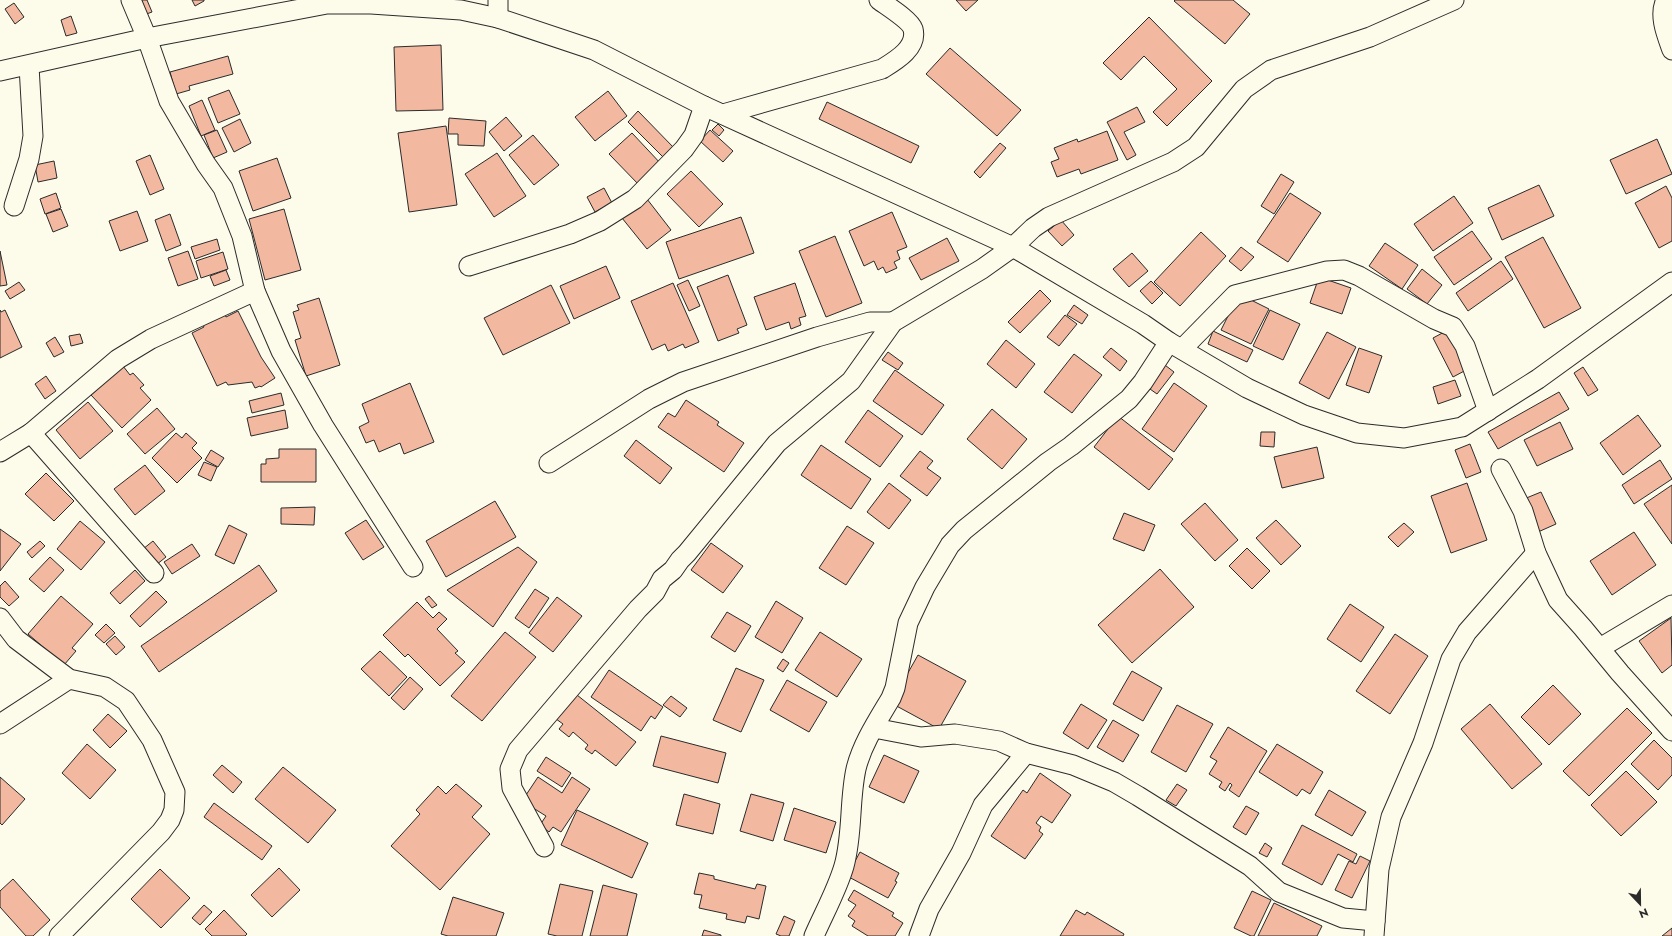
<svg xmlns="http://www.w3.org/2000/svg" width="1672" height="936" font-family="Jost,sans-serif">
  <rect width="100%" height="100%" fill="#fdfbea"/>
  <g fill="#f2b8a0" stroke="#2b2b2b">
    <polygon points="134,0 147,0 152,12 141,16"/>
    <polygon points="192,0 204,0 204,1 195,6"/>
    <polygon points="956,0 978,0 966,11"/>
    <polygon points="1175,0 1233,0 1250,14 1225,44 1174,1"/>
    <polygon points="14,3 24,17 15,24 5,9"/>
    <polygon points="71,16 77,33 66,36 61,20"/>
    <polygon points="1149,17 1212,81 1167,126 1153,112 1177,89 1144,56 1121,80 1103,63"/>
    <polygon points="441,45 443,110 396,111 394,47"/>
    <polygon points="950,48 1021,110 997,136 926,74"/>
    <polygon points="228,56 233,74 189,86 190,90 176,94 170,72"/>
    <polygon points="229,90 240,114 218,123 208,98"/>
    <polygon points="608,91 627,116 595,141 575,117"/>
    <polygon points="202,100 215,130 201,136 189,106"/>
    <polygon points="827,102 919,146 911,163 819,119"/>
    <polygon points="1137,107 1145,122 1124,132 1136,155 1127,160 1107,122"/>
    <polygon points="638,111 675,149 665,159 628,122"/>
    <polygon points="506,117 522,136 504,151 489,132"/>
    <polygon points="449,118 486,121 484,146 458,145 458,134 448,134"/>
    <polygon points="240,119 251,143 234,152 222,128"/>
    <polygon points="718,124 724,130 719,136 712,130"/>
    <polygon points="446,126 457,205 409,212 398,133"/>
    <polygon points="217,130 227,152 213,158 204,135"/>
    <polygon points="710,130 733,151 723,162 700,141"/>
    <polygon points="1107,131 1118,160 1081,174 1079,169 1057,177 1051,162 1059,159 1054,148 1077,139 1078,142"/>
    <polygon points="632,133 662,165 640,186 609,154"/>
    <polygon points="533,135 559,165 534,185 509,155"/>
    <polygon points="1657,139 1672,174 1626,194 1610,160"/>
    <polygon points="1000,143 1006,148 980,178 974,172"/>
    <polygon points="497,153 526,196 494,217 465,174"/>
    <polygon points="150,155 164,189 150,195 136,161"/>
    <polygon points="277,158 291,198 253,211 239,171"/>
    <polygon points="54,161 57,178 38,182 35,165"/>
    <polygon points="691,171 723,204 699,227 667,194"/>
    <polygon points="1281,174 1294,182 1274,214 1261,206"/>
    <polygon points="1539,185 1554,216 1502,240 1488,208"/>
    <polygon points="1666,186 1672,198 1672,241 1659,248 1635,203"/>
    <polygon points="604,188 612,203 595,212 587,197"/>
    <polygon points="56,193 61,208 45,214 40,199"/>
    <polygon points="1290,193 1321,213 1288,262 1257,242"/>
    <polygon points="1454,196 1473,223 1433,251 1414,224"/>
    <polygon points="647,199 671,230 647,249 622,218"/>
    <polygon points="61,209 68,226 53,232 46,214"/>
    <polygon points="284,209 301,270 265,280 249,219"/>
    <polygon points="137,211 148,241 120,251 109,221"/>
    <polygon points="892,212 907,247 897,251 900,259 894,262 897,268 886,273 883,267 878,270 874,261 864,266 849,231"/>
    <polygon points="170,214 181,245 166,251 155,220"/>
    <polygon points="741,217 754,253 679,279 666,242"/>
    <polygon points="1061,220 1074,235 1062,246 1048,231"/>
    <polygon points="1472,231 1492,259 1454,285 1434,257"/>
    <polygon points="1201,232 1226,256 1180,306 1154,282"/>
    <polygon points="835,236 862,303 826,317 799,251"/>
    <polygon points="1543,237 1581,308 1544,328 1505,257"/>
    <polygon points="947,238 959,261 921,280 909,258"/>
    <polygon points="217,239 220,250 195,259 191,247"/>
    <polygon points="1385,243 1418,265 1402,289 1369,266"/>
    <polygon points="1241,247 1254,257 1241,271 1229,261"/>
    <polygon points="0,251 7,285 0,286"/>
    <polygon points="188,251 198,279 178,286 168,258"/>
    <polygon points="223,252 228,269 201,278 196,261"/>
    <polygon points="1132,253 1148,271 1129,287 1113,269"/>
    <polygon points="1501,261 1513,279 1468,311 1456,293"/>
    <polygon points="606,266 620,298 574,319 560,286"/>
    <polygon points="1422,269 1442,285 1427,304 1407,289"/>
    <polygon points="226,270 230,280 214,286 210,276"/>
    <polygon points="728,275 747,325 737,329 739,333 718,341 697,287"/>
    <polygon points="1319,277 1351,288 1342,314 1310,303"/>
    <polygon points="688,280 700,306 689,311 677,285"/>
    <polygon points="1151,281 1163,293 1152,304 1140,291"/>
    <polygon points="19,282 25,290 10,299 5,291"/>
    <polygon points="673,283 699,342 685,348 683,344 668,351 665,344 652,350 631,301"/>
    <polygon points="795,283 806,316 799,318 801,325 791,329 789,322 766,330 754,297"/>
    <polygon points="551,285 570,323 503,355 484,318"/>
    <polygon points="1040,290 1051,301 1020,333 1008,322"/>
    <polygon points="1239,294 1269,309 1251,344 1221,330"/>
    <polygon points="319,298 340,365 306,376 295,340 301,338 293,312 299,310 297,305"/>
    <polygon points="1074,305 1088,315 1082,324 1067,315"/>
    <polygon points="0,310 1,312 5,310 22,347 0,358"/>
    <polygon points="1270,310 1300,324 1283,360 1253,346"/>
    <polygon points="223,311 226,317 238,311 261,357 275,378 261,387 260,386 255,388 252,382 228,385 226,382 217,386 192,333 204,327 201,321"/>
    <polygon points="1065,315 1077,324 1059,346 1047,337"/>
    <polygon points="1448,330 1468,369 1453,377 1433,338"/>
    <polygon points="1213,331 1253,350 1247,362 1208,344"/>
    <polygon points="1327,332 1356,347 1329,399 1299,383"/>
    <polygon points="80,334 83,343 71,346 69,336"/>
    <polygon points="55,337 64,352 54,357 46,343"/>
    <polygon points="1006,340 1035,364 1016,388 987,364"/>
    <polygon points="1111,348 1127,361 1120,371 1103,357"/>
    <polygon points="1359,348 1382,356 1369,393 1346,385"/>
    <polygon points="888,352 903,363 898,370 882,360"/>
    <polygon points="1074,354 1102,375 1072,413 1044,392"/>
    <polygon points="1161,362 1174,372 1157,394 1143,384"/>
    <polygon points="123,366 130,375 133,373 144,385 140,388 151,400 122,428 91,395"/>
    <polygon points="1583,367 1598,390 1588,396 1574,373"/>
    <polygon points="895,370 944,405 922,435 873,401"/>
    <polygon points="46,376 56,391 45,399 35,384"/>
    <polygon points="1455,380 1461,396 1438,404 1433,387"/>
    <polygon points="410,383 434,442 404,454 400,443 379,452 374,440 366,443 359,427 369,422 362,404"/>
    <polygon points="1174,383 1207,406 1174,452 1142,429"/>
    <polygon points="1559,392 1569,409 1498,449 1488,432"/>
    <polygon points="281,393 284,405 252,413 249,401"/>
    <polygon points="686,400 719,422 717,425 744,443 724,472 658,427 668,413 675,417"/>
    <polygon points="88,402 113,431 80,459 56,430"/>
    <polygon points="157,408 175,429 145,454 127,434"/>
    <polygon points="992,409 1027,439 1002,469 967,439"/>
    <polygon points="285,410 288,428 251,436 247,418"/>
    <polygon points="868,410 903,436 880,467 845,442"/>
    <polygon points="1638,415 1661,446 1623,475 1600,443"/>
    <polygon points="1118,416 1173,459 1149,490 1094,447"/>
    <polygon points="1560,422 1573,449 1537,466 1524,440"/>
    <polygon points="1261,432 1275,432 1274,447 1260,446"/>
    <polygon points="176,433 182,438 186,433 197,443 192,448 202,458 177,483 152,458"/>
    <polygon points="636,440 672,468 660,484 624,456"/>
    <polygon points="1470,444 1481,472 1466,478 1455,450"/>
    <polygon points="821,445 871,479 851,509 801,475"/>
    <polygon points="1317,447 1324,478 1282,488 1274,457"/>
    <polygon points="279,449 316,449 316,482 261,482 261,464 266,464 266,459 279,458"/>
    <polygon points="211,450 224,458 218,467 205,460"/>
    <polygon points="920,451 933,461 927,468 941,478 927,496 900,476"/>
    <polygon points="1660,460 1672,479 1634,504 1622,485"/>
    <polygon points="204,462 217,467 211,481 198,475"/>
    <polygon points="145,465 165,491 135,515 114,489"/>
    <polygon points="46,473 74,501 54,521 25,494"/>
    <polygon points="889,483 911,500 889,529 867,512"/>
    <polygon points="1467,483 1487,540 1451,553 1431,496"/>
    <polygon points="1672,485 1672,544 1644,504"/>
    <polygon points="1541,492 1556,524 1538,532 1524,499"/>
    <polygon points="495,501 516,537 446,577 426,541"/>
    <polygon points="1205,503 1238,540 1215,561 1181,524"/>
    <polygon points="315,507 314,525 281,524 281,508"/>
    <polygon points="1124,513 1155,525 1144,551 1113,539"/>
    <polygon points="366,520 384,547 363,560 345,533"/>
    <polygon points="1276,520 1301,546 1281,565 1256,538"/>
    <polygon points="80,521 105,542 81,570 57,549"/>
    <polygon points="1404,523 1414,532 1398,547 1388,537"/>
    <polygon points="229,525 247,534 234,564 215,555"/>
    <polygon points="847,526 874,543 846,585 819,568"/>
    <polygon points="0,529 21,544 0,571"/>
    <polygon points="1634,532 1656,565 1612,595 1590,561"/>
    <polygon points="40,541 45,546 32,558 27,552"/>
    <polygon points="153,541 166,557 156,565 143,549"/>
    <polygon points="711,543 743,566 723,593 691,570"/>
    <polygon points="192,544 200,556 172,574 164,562"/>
    <polygon points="518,547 537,562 493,627 447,590"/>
    <polygon points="1247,548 1270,571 1252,589 1229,566"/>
    <polygon points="50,557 64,570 44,592 29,579"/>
    <polygon points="259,565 277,591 159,672 141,646"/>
    <polygon points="1160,569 1194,607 1132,663 1098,625"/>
    <polygon points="135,570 145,581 120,604 110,593"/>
    <polygon points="5,581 19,597 9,606 0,597 0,586"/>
    <polygon points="535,589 549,598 529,628 515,618"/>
    <polygon points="156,591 167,602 140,627 130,616"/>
    <polygon points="61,596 93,624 72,648 76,651 64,665 28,634"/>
    <polygon points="429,596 437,605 432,608 425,599"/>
    <polygon points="557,597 582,616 553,652 529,633"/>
    <polygon points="776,601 803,618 782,653 755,637"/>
    <polygon points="417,602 433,618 439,612 447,619 437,629 458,651 455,653 465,662 440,686 408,654 405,657 383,635"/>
    <polygon points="1350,604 1384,627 1361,662 1327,639"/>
    <polygon points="727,612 751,626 735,652 711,637"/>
    <polygon points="1671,618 1672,665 1662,673 1639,641"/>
    <polygon points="106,624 115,633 104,643 95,635"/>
    <polygon points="505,632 536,657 482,721 451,696"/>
    <polygon points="820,632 862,659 837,697 795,670"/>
    <polygon points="1395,634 1428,656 1390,714 1356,691"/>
    <polygon points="115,636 125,647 116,655 106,644"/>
    <polygon points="380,651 407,677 389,696 361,669"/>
    <polygon points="918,655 966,681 939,729 891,703"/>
    <polygon points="783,659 789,663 783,672 777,668"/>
    <polygon points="736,668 764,680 741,732 713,720"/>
    <polygon points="609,670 663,707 655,719 651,716 641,731 591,697"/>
    <polygon points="1132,671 1162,688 1143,721 1113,704"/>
    <polygon points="410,677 423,689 404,710 391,698"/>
    <polygon points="787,680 827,702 809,732 770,710"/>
    <polygon points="1553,685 1581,714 1549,745 1521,717"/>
    <polygon points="572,691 636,742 616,766 595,750 592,754 585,749 588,745 573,732 569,737 559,729 563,724 552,716"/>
    <polygon points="671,696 687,708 680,717 663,705"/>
    <polygon points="1081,704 1107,720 1088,749 1063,733"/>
    <polygon points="1490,704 1542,764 1512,789 1461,729"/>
    <polygon points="1177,705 1213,724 1186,772 1151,752"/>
    <polygon points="1627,708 1652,733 1589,796 1563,771"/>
    <polygon points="108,714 127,731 110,748 93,730"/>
    <polygon points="1113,720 1139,735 1123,762 1097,747"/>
    <polygon points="1228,727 1267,751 1239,797 1229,790 1232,785 1230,783 1225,791 1219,787 1222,782 1209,774 1217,761 1210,757"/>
    <polygon points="661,736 726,753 718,783 653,766"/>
    <polygon points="1654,740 1672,758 1672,775 1658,790 1631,764"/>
    <polygon points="87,744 116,770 90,799 62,773"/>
    <polygon points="1277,744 1323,772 1310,794 1302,789 1297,796 1259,772"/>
    <polygon points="884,755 919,771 904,803 869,787"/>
    <polygon points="546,757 571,773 562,787 537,771"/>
    <polygon points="222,765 242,782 233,793 213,775"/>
    <polygon points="283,767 336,810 308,843 255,799"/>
    <polygon points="1626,771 1657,802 1621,836 1591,805"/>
    <polygon points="1040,773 1071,795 1052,823 1041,816 1036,823 1041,827 1039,831 1043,834 1025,859 991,836 1023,790 1027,793"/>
    <polygon points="0,777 25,799 2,825 0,823"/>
    <polygon points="538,777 562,793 572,777 590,789 561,832 553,827 549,832 540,825 546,816 522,801"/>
    <polygon points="456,784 482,806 472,817 490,834 440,890 391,846 420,814 416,810 438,786 446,794"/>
    <polygon points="1177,784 1187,790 1176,806 1166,800"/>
    <polygon points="1329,790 1366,812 1352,836 1315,815"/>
    <polygon points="684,794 720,804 713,834 676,825"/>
    <polygon points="751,794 784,803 773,841 740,831"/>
    <polygon points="214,803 272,846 262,860 204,817"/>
    <polygon points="1246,806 1259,813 1246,835 1233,827"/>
    <polygon points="794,808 836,822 826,853 784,840"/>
    <polygon points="577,810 648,843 632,878 561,845"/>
    <polygon points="1302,825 1357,854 1353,862 1338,854 1322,885 1282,864"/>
    <polygon points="1265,843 1272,848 1267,857 1259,853"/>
    <polygon points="860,852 899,873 895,881 897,882 888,898 847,876"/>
    <polygon points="1360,856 1370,861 1352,898 1335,890 1349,861 1356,864"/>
    <polygon points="279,868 300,890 272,917 251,895"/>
    <polygon points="160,869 190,898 161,928 131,899"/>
    <polygon points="699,873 714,876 714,879 755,889 757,884 766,886 759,919 747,916 745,923 726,919 727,914 699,908 702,895 694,894"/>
    <polygon points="13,879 50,920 33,936 26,936 0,907 0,891"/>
    <polygon points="560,884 593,891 582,936 557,936 548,934"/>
    <polygon points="603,885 637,894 627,936 590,936"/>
    <polygon points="854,890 894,913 892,916 903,923 895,936 868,936 852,926 855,921 848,916 856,905 848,900"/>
    <polygon points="1252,891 1271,900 1254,936 1251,936 1234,928"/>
    <polygon points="453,897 504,913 496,936 448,936 441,934"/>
    <polygon points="1274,903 1322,926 1317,936 1258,936"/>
    <polygon points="204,905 212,912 200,925 192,918"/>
    <polygon points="224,910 247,934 245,936 212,936 205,929"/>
    <polygon points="1076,910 1085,915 1087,912 1124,934 1123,936 1060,936"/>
    <polygon points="784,916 795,921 789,936 781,936 776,934"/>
    <polygon points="1672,928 1672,936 1662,936"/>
    <polygon points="704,930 721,935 721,936 702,936"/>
  </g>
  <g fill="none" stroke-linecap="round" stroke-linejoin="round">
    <defs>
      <g id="street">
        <polyline points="131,0 147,38 169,101 206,164 223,188 242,236 255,291 281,351 323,425 413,567"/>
        <path d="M1666,0C1658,15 1667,36 1672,50"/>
        <polyline points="498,18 498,0"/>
        <polyline points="0,71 147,38 327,4 371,4 461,10 498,18 594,50 704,106 1013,247 1143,324 1169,342 1247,388 1304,415 1357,433 1404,438 1462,427 1538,379 1672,282"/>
        <path d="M723,114L882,69C895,61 918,48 913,29C910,20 887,6 879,0"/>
        <polyline points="14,206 29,159 33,136 29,66"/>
        <polyline points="469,266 570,234 600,221 635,199 684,149 694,135 704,106"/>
        <polyline points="1182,349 1235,295 1327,271 1344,270 1359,276 1434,319 1453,327 1465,346 1488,411"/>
        <polyline points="31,433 154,573"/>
        <polyline points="0,452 31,433 118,359 151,339 255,291"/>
        <polyline points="549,463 649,399 683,382 817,337 870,322 893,322"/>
        <polyline points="1501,469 1523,511 1536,553 1558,600 1583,628 1620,673 1672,731"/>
        <polyline points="0,618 16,639 69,679 105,687 126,701 152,740 175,792 174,810 170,820 161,832 59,936"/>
        <polyline points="1600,648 1672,605"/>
        <polyline points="0,724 69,679"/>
        <polyline points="874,728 921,737 955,734 999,741 1026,753 1073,765 1114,782 1138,796 1250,866 1279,892 1343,918 1375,921"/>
        <polyline points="544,847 512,788 510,769 518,750 638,609 655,592 662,579 673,570 680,560 687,553 777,443 851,381 893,322 982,269 1013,247 1033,228 1049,217 1173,162 1196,147 1244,89 1271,70 1370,37 1454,0"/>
        <path d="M814,936C824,913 837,890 844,866C853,834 849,801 856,769C862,744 878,720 891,698L895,688L908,623L925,587L950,545L964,530L1048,462L1071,446L1129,399L1143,382L1169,342"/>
        <polyline points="919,936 929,909 961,853 983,805 1026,753"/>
        <polyline points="1374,936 1379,869 1391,817 1423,743 1451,659 1467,632 1536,553"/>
      </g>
    </defs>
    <use href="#street" stroke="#2b2b2b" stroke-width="21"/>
    <use href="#street" stroke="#fdfbea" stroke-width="19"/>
  </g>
  <g transform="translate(1640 904) rotate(158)" stroke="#fdfbea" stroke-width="3" paint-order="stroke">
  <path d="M0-3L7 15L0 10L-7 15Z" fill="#2b2b2b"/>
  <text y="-6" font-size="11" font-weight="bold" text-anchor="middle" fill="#2b2b2b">N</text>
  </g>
</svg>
